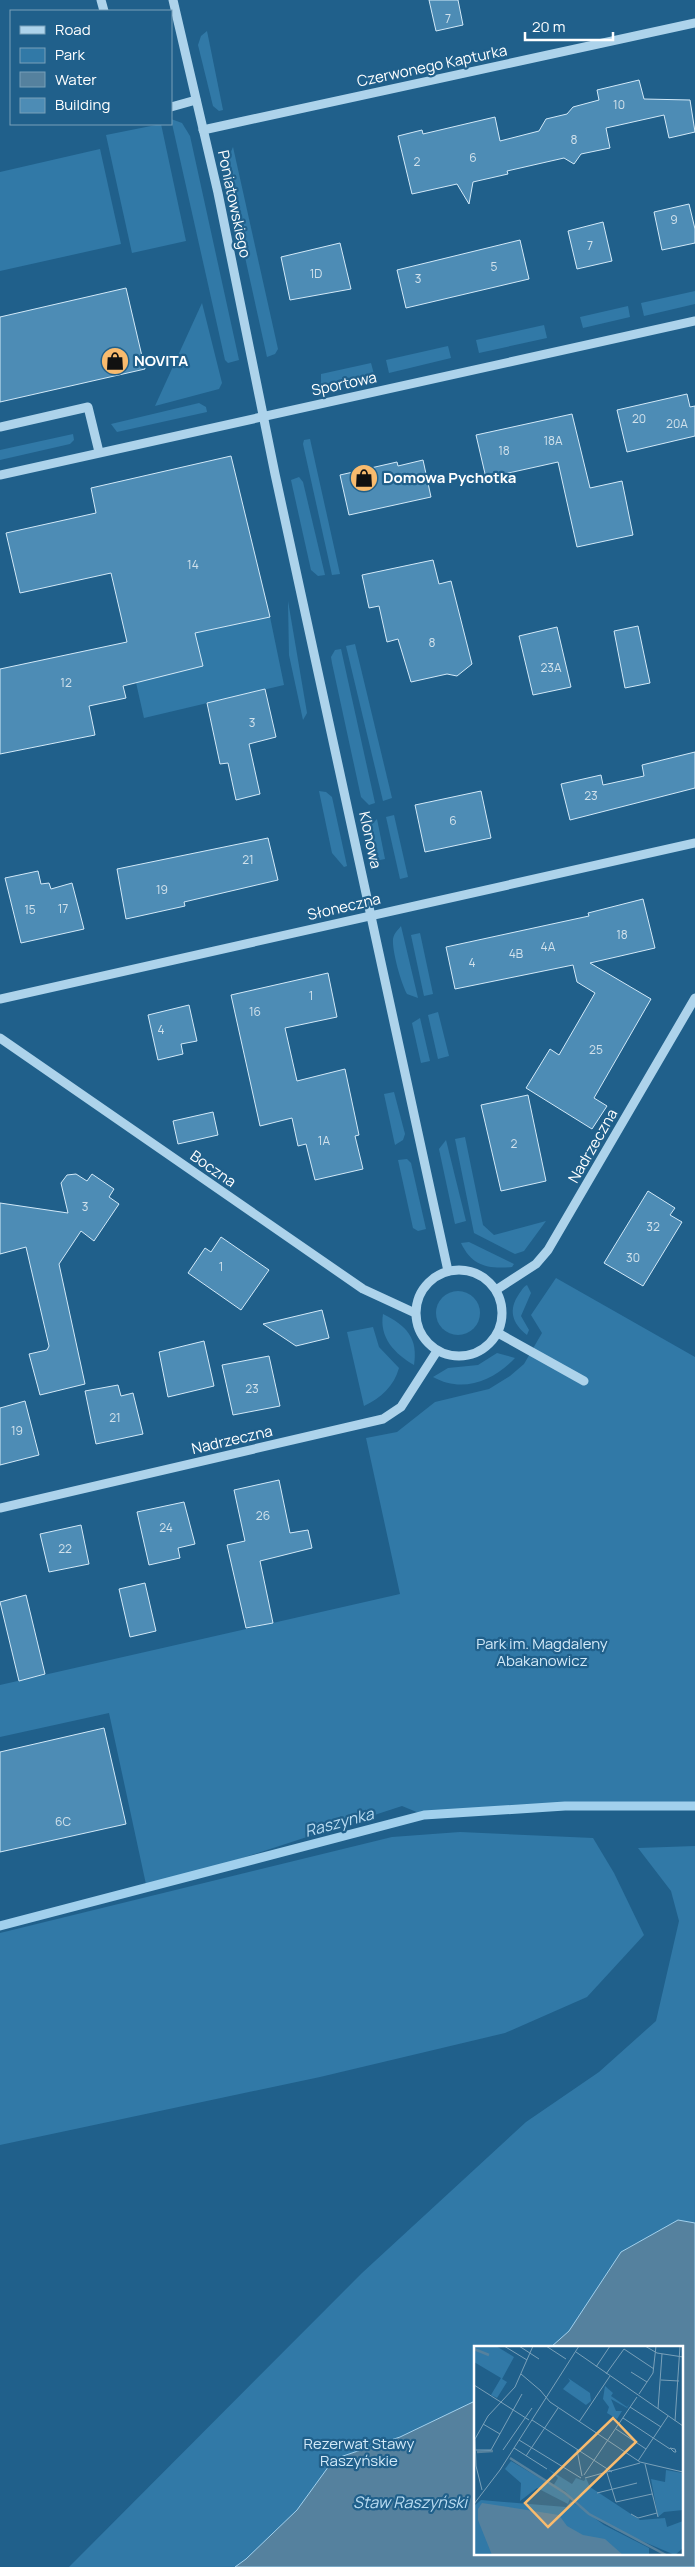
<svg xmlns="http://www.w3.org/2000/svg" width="695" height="2567" font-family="Manrope,sans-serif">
  <rect width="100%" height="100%" fill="#20608b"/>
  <g fill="#3179a7" fill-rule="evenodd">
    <polygon points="207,31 223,110 219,111 213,106 198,45 201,36"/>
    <polygon points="171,119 182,123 190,136 239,360 228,363 225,360"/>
    <polygon points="161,124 186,241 132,253 106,135"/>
    <polygon points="233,147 278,349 275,354 267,357 225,166"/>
    <polygon points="100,149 121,244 0,271 0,172"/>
    <polygon points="695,291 695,304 644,316 641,303"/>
    <polygon points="202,303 222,383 219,389 155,406"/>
    <polygon points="628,306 630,317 583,328 580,317"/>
    <polygon points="544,325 547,338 479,353 476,340"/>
    <polygon points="448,346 451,358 389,373 386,360"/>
    <polygon points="371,363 375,378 321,388 321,374"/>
    <polygon points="199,403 206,407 207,412 117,432 111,424"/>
    <polygon points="73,434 74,440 70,444 0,460 0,450"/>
    <polygon points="310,439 340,574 332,575 303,444 304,440"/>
    <polygon points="299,477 303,482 325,575 318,576 311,570 291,480"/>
    <polygon points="288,601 307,713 303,720 289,655"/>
    <polygon points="270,617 284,685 144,718 128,647"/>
    <polygon points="355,644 392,798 383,801 346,646"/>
    <polygon points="341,649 375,803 369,805 361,797 332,663 331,657 335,650"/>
    <polygon points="319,791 326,792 332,797 347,866 344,867 332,853"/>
    <polygon points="394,815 408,877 400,879 386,817"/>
    <polygon points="377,819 385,859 375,861 368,828"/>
    <path d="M401,926L418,998L407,994C401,983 392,951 393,939C394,933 398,930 401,926Z"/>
    <polygon points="420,933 433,994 424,996 411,935"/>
    <polygon points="438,1012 449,1056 438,1059 428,1015"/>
    <polygon points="420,1018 430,1061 421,1063 412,1023"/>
    <polygon points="394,1092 405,1134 403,1140 395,1145 384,1094"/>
    <polygon points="465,1137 483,1225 494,1235 546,1221 524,1251 515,1254 474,1233 455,1139"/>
    <polygon points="446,1140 466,1221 455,1224 439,1149"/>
    <polygon points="407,1159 411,1163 426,1229 418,1231 413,1228 398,1160"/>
    <path d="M469,1242L514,1264L512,1267C487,1269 472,1266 461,1243Z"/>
    <polygon points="556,1278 695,1357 695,1804 565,1806 424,1815 402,1806 147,1889 109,1713 0,1737 0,1685 400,1594 366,1438 397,1432 435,1402 489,1389 510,1376 524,1364 542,1333 531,1315"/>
    <path d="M527,1285L531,1293L521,1316L529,1330L527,1335C512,1323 508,1310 519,1294C522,1290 523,1287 527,1285Z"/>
    <circle cx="458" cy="1313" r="22"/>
    <path d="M383,1314C407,1326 418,1338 414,1365C395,1354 379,1338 383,1314Z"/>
    <path d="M373,1327L379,1347L399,1368C394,1386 381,1398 364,1406L347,1332Z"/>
    <path d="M497,1353L515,1358C492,1382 462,1393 433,1377L448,1368L478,1365Z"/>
    <polygon points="460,1832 593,1838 614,1873 644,1935 587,1997 505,2033 320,2077 0,2145 0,1933 392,1837"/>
    <path d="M695,1846V2567H69L362,2273L526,2122L599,2072L656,2021L679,1921L671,1891L638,1848ZM475,2347H681V2553H475Z"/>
  </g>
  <polygon fill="#55819e" stroke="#a1d0ed" points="678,2220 695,2223 695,2567 235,2567 246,2559 297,2510 334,2459 400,2437 475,2401 475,2553 681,2553 681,2347 551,2347 569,2331 621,2252"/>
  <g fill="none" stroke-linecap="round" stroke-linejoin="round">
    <polyline stroke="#a1d0ed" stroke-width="9" points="0,1926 424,1815 565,1806 695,1806"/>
  </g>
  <g fill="#4d8cb5" stroke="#d2e9f8">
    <polygon points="429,0 458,0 463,25 436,31"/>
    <polygon points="639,80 644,99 690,100 695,132 669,138 664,115 606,128 610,148 581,154 574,164 564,158 507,171 508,174 473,182 469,204 457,184 412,194 398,136 422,130 423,134 495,117 500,141 539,131 546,119 567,114 573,107 599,100 597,90"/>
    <polygon points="689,204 695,229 695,243 662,250 654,212"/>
    <polygon points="603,222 612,261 577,269 568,231"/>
    <polygon points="520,240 529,279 406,308 397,270"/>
    <polygon points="340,243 351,289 290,300 281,257"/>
    <polygon points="126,288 145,369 0,402 0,317"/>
    <polygon points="687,394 690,407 695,406 695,436 627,452 617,410"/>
    <polygon points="572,414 590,488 622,481 633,535 577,547 558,462 486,478 476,435"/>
    <polygon points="231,456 270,617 195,633 203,666 123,686 126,698 89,706 95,735 0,754 0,669 127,642 111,573 20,593 6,533 96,513 91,488"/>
    <polygon points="423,460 431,497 349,515 340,475 397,462 398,466"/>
    <polygon points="433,560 439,584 451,581 472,664 457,676 447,674 411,682 398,639 387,642 379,606 369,608 362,575"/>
    <polygon points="638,626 650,683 625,688 614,631"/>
    <polygon points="557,627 571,687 533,695 519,636"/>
    <polygon points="265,689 276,737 249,744 260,794 236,800 228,763 220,764 207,703"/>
    <polygon points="695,752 695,788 570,820 561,784 601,775 603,785 644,776 642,765"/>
    <polygon points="481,791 491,838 425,852 415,805"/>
    <polygon points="268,838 278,880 184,902 185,906 126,919 117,869"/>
    <polygon points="38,871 41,884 49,883 51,889 72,883 84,929 21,943 5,878"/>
    <polygon points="643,899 655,948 590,963 651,999 594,1098 607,1106 592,1129 526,1088 550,1049 559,1055 595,993 577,982 573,965 455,989 446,947 589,916 588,913"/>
    <polygon points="328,973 337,1017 285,1028 297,1081 345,1069 359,1135 355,1136 363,1169 315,1180 306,1144 298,1146 292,1118 260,1126 231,995"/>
    <polygon points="189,1005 197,1041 181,1044 183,1054 158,1060 148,1015"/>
    <polygon points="528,1095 546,1181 501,1191 481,1105"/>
    <polygon points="213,1112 218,1135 178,1144 173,1121"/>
    <polygon points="76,1174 87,1181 92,1174 114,1189 109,1197 119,1204 94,1241 81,1231 59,1264 85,1384 40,1395 29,1354 47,1350 49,1346 26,1247 0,1254 0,1203 68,1213 61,1183 67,1175"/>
    <polygon points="648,1191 675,1208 670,1215 682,1222 643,1286 604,1263"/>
    <polygon points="221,1237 269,1270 241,1310 188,1273 205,1248 211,1252"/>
    <polygon points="322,1310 329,1338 296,1346 263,1324"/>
    <polygon points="204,1341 214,1386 168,1397 159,1352"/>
    <polygon points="269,1356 280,1406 233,1415 222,1365"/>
    <polygon points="118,1385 121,1396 133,1393 143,1434 96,1444 85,1391"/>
    <polygon points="25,1401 39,1455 0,1465 0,1408"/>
    <polygon points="279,1480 290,1533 308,1530 312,1548 260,1561 273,1623 246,1628 227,1545 245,1541 234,1490"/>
    <polygon points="184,1502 195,1544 178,1548 180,1558 149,1565 137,1512"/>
    <polygon points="81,1525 89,1564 49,1572 40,1534"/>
    <polygon points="145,1583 156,1631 130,1637 119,1589"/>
    <polygon points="26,1595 45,1674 19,1681 0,1602"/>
    <polygon points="104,1728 126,1824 0,1852 0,1752"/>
  </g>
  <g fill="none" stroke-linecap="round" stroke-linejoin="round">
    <g stroke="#add3eb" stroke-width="9">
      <polyline points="101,0 104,11"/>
      <polyline points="173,0 218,193 275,474 448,1271"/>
      <polyline points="171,107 196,100"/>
      <polyline points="203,130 695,23"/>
      <polyline points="0,427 88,407 99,452"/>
      <polyline points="0,475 695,321"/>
      <polyline points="0,999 695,843"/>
      <polyline points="0,1038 363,1289 415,1313"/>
      <circle cx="459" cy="1313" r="43"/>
      <polyline points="496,1290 536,1264 548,1250 695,998"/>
      <polyline points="498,1333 584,1381"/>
      <polyline points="0,1508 383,1419 401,1407 437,1351"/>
    </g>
  </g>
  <defs>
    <symbol id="shop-disc" viewBox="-11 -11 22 22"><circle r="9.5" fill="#f8bb6e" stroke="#20608b"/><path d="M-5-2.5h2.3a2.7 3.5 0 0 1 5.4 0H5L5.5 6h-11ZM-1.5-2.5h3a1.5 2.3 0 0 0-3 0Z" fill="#111"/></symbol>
  </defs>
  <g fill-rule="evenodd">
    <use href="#shop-disc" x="99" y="345" width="32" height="32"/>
    <use href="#shop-disc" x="348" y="462" width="32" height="32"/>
  </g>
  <g text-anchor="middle" stroke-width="4.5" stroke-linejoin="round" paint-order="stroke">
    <g font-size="12" fill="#d2e2ec">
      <text x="448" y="23">7</text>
      <text x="619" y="109">10</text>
      <text x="574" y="144">8</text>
      <text x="473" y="162">6</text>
      <text x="417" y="166">2</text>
      <text x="674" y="224">9</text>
      <text x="590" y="250">7</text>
      <text x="494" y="271">5</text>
      <text x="316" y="278">1D</text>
      <text x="418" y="283">3</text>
      <text x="639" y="423">20</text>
      <text x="677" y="428">20A</text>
      <text x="553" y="445">18A</text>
      <text x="504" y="455">18</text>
      <text x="193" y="569">14</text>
      <text x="432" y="647">8</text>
      <text x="551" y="672">23A</text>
      <text x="66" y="687">12</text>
      <text x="252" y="727">3</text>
      <text x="591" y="800">23</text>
      <text x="453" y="825">6</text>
      <text x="248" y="864">21</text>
      <text x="162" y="894">19</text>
      <text x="63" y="913">17</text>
      <text x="30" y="914">15</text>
      <text x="622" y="939">18</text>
      <text x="548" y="951">4A</text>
      <text x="516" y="958">4B</text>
      <text x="472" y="967">4</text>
      <text x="311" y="1000">1</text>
      <text x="255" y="1016">16</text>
      <text x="161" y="1034">4</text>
      <text x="596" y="1054">25</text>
      <text x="324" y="1145">1A</text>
      <text x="514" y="1148">2</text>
      <text x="85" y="1211">3</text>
      <text x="653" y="1231">32</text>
      <text x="633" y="1262">30</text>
      <text x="221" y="1271">1</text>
      <text x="252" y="1393">23</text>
      <text x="115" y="1422">21</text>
      <text x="17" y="1435">19</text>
      <text x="263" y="1520">26</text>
      <text x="166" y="1532">24</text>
      <text x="65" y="1553">22</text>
      <text x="63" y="1826">6C</text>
    </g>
    <g font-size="15" fill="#fff" stroke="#20608b">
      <text transform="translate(432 66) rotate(-12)" y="5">Czerwonego Kapturka</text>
      <text transform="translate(234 204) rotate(78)" y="5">Poniatowskiego</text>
      <text transform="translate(344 384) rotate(-12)" y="5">Sportowa</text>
      <text transform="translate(370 840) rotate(78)" y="5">Klonowa</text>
      <text transform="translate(344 907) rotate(-13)" y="5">Słoneczna</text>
      <text transform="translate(593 1146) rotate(-60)" y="5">Nadrzeczna</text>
      <text transform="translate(213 1169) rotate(35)" y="5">Boczna</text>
      <text transform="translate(232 1440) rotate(-13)" y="5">Nadrzeczna</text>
    </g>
    <g font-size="15" font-weight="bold" fill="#fff" stroke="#20608b" text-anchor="start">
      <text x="134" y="366">NOVITA</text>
      <text x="383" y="483">Domowa Pychotka</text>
    </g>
    <g font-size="15" fill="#d2e9f8" stroke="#20608b">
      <text x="542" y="1649">Park im. Magdaleny<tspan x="542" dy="17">Abakanowicz</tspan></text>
      <text x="359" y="2449">Rezerwat Stawy<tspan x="359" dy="17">Raszyńskie</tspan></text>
    </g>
    <g font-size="16" font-style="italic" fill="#b9dcf2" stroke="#20608b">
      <text transform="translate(339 1822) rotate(-15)" y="6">Raszynka</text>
      <text x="410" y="2508">Staw Raszyński</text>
    </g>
  </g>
  <g transform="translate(474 2346)">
    <rect width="209" height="209" fill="#20608b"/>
    <path d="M0,0H22L40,11L28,33L33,36L23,52L17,49L27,32L0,16ZM94,32L116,47L117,55L112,59L89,43L96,35ZM131,40L139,47L137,50L153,61L156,57L153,62L137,53L142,65H148L143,73L133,67L135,61L129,53ZM37,115L79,140L84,132L74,123L98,138L102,132L110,135L112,132L116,141L166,174L191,172L193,181L209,175V202L201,209L142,184L108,164L91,145L84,142L96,153L94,158L63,142L46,155L47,137L31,123ZM192,124L209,127V164L190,166L184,171L177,133L191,136ZM7,154L92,161L97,155L130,179L175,202V209H0V160Z" fill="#3179a7"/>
    <path d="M8,157L85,169L93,180L109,189L131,193L149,209H18L4,174V163Z" fill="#55819e"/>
    <path fill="none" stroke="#55819e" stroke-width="2.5" d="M0,3L15,9M3,106L19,105M36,112L91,147L115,168L192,209"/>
    <path fill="none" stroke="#79a0b9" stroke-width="1" d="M30,0L53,14M45,0L65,13M72,0L92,13M171,0L183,7L209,11M102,6L209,80M122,21L136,0M157,26L173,36M47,28L67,45M132,28L150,3L180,23M187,34L205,35M0,39L55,74M66,44L76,56L166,116L209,126M165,48L179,27L182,0M156,61L187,81M184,63L188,8M149,72L196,103M58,74L138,126M201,75L206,0M105,76L136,30M9,78L26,88M142,83L172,103M45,94L107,132M40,102L73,123M196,102L201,103L202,106H200ZM1,104H17L48,48M29,104L58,62M103,104L108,130M52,110L84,62M164,115L194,70M171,118L184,171M133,127L142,156L178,148M110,129L163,51M111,132L166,117M8,144L2,120L1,93L14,70L41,41L59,0M123,147L163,137M0,158L26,124L105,0M157,168L164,172L183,167"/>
    <path fill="#f8bb6e" fill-opacity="0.15" stroke="#f8bb6e" stroke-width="2.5" d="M139,72L162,96L74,181L51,157Z"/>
    <rect width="209" height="209" fill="none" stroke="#fff" stroke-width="2.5"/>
  </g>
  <rect x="10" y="10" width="162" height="115" fill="#20608b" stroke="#79a0b9"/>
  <rect x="20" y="26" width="25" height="8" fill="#add3eb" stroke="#79a0b9"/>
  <text x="55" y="35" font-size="15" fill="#ffffff">Road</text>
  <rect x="20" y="48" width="25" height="15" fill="#3179a7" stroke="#79a0b9"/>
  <text x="55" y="60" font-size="15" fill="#ffffff">Park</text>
  <rect x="20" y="72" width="25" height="15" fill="#55819e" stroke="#79a0b9"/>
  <text x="55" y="85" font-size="15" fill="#ffffff">Water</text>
  <rect x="20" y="98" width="25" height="15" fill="#4d8cb5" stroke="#79a0b9"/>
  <text x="55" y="110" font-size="15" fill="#ffffff">Building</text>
  <path d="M525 32v8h88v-8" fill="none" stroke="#ffffff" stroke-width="2.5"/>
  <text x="532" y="32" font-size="15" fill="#ffffff" stroke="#20608b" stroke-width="4" paint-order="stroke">20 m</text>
</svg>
